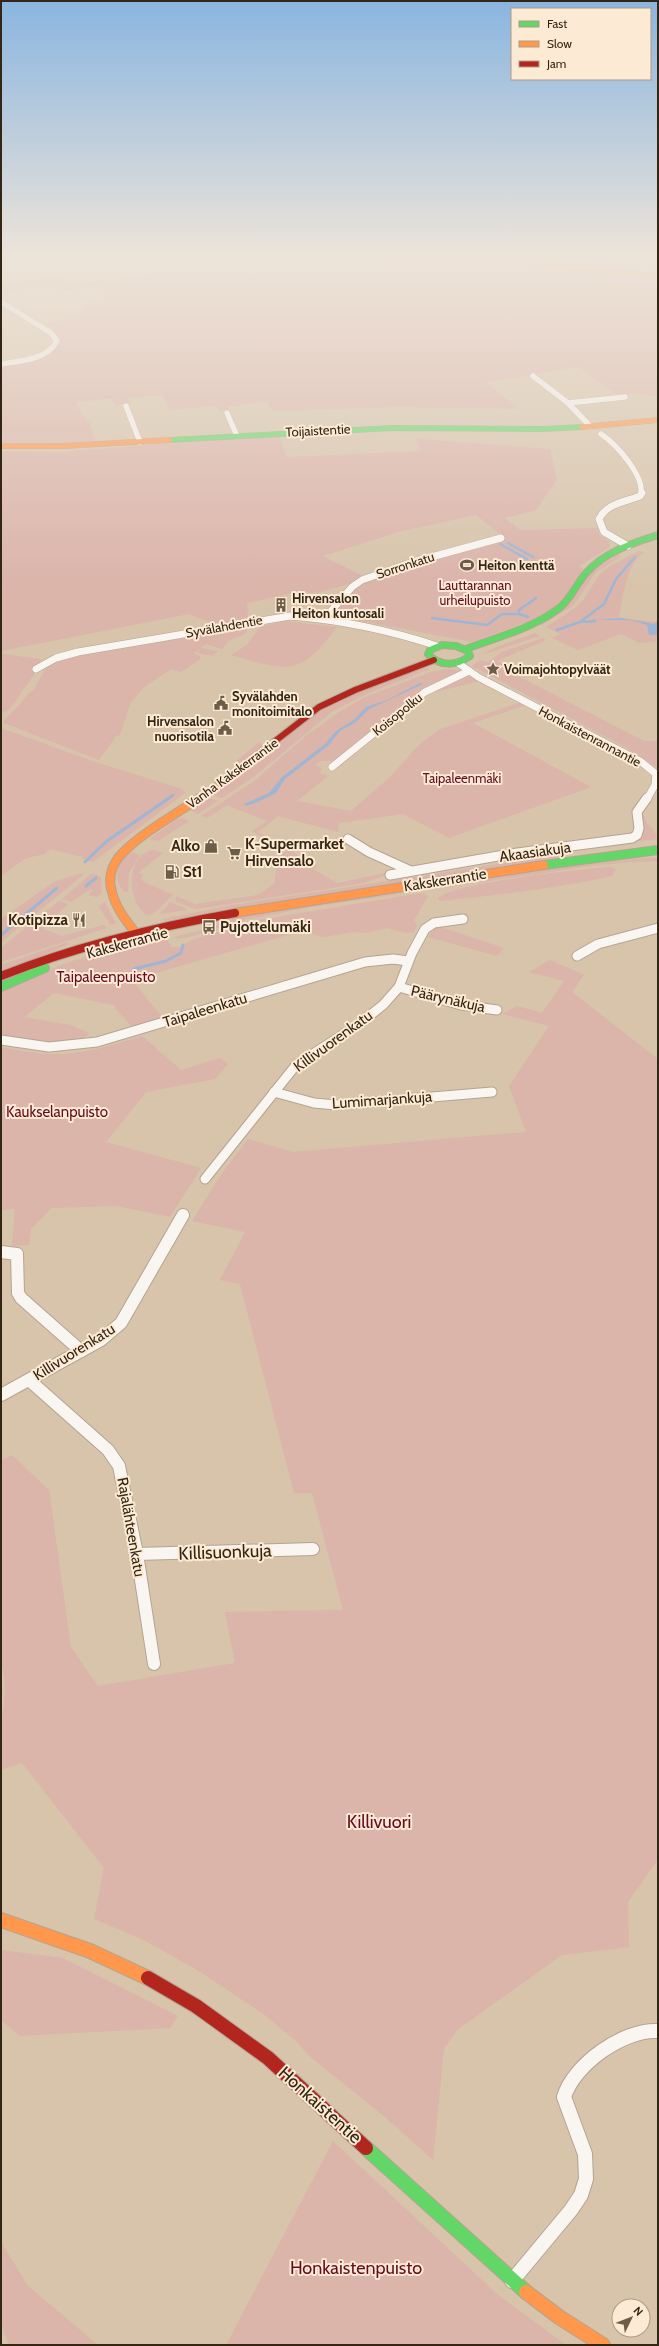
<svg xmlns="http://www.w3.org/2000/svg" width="659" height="2346" font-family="Cabin,sans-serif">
  <rect width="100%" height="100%" fill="#d7c4ab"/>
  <g fill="#dbb4aa">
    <path d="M103,256H369L402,259L491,260L658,277V397L629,393L619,396L579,367L486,382L518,409L397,407L272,411L267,402L227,406L229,410L219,411L217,406L169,410L163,395L128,398L130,403L115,406L112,399L77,402L80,412L89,422L96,441L58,443L1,442V365C26,361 42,361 61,343L59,336L42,324L83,316L81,314L86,304L105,295L99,286L63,291L56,286H34L1,294V284L56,277L86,282L146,276Z"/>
    <polygon points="508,256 658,256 658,271 593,267"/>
    <polygon points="279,435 287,457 420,451 416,439 550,449 557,480 536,510 505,518 520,530 598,528 599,534 609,542 610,547 579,566 583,568 567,594 555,607 527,622 472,642 331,615 358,585 371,578 505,538 476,515 402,531 323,556 363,576 349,584 316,593 298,592 247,603 248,619 217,625 189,614 1,651 1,451 59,452"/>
    <polygon points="146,443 143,445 54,449 55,448"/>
    <path d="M639,551L645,553C627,560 622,600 619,618L656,622L658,620V641L639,643L621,634L578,650L552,638L560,634L546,627L575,608L584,599L600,574L608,567Z"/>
    <polygon points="617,555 622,556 595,573 574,605 542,625 538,624 565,608 591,572"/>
    <path d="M284,621L337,627C299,678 287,671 231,655L247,645L260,627Z"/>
    <polygon points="247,627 247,633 228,641 222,649 206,644 201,648 218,651 213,656 197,653 200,649 193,653 200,656 200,659 181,672 171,669 143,688 131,702 120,735 116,736 99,760 4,723 4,720 15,710 30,692 33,691 46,668 54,660"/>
    <path d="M535,633L540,636L484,654C490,648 523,638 535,633Z"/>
    <polygon points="543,638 546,640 497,661 512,668 510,672 644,741 658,741 658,768 629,749 472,666 480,660 487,662 502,652"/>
    <polygon points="1,654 41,659 40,666 9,710 1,713"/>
    <polygon points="428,668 429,669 364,695 333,711 255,776 222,798 212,795 263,758 308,718 332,702 378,684"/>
    <polygon points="447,669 463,671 452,676 334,761 321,761 315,765 322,769 319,773 328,776 297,801 351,811 389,778 418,746 438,730 521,702 526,705 473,723 591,787 449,838 403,814 339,823 338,832 278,816 258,832 317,866 313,869 337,883 396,871 364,883 196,909 176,902 176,896 195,904 258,895 274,884 277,866 269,862 287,851 252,831 267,821 227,805 207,818 201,816 253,782 307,735 339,712 363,698 410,680 434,671"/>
    <polygon points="469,676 481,681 431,693 464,677"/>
    <polygon points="1,728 92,761 182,789 185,793 93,862 82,859 83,857 50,849 45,854 26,858 1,876"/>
    <polygon points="258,743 263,744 262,749 241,764 234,763"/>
    <polygon points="209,798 218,801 198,814 189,810"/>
    <path d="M640,815H644C644,825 657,829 657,839L631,842L643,837Z"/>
    <polygon points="181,818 189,821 158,841 150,839 175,820"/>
    <path d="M153,850L163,853L138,873L143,875L141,879L144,882L173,895L153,914L147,915C127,902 125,855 153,850Z"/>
    <path d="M131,852L140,855L129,872L128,892H124C112,876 117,864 131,852Z"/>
    <polygon points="564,854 566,856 543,862 227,909 164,921 163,919 227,906"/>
    <polygon points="643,858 658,858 658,861 630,862 584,867 318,906 248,919 189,937 178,939 174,937 218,926 217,924 245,915 491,876"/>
    <path d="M611,867L616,869L612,876C556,888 498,895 440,901L438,899C444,884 588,868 611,867Z"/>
    <polygon points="78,874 84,874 1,942 1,919 54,882"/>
    <polygon points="91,874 98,875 101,878 102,893 96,897 89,895 93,890 91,889 71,902 62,899"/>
    <polygon points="421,893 428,896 414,920 417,926 414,932 406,933 387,928 365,933 354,932 323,937 301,931 132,980 162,1017 132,1027 113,1005 54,993 24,1017 70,1025 89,1033 84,1038 86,1040 50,1043 1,1035 1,990 69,962 165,935 171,947 179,947 192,940 259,920"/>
    <polygon points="59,901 68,904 43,929 62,936 104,925 107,928 1,962 1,948"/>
    <polygon points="105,902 116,924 110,924 99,906"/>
    <polygon points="170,902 186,909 187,910 160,914"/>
    <polygon points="437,926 504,948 497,956 428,937"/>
    <polygon points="67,942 69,944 1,973 1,965"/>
    <path d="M550,960L584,975L572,992L658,1059V1859L628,1902L629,1947L562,1955L458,2029L444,2049L433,2160L385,2117L309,2056L297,2042L265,2015L199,1971L142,1939L94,1919L104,1868L22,1763L1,1770C1,1756 0,1742 1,1729C3,1704 9,1689 1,1663V1461L12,1455L49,1490L71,1647L98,1686L235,1663L225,1612L343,1610L312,1493H294L240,1284L220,1280L245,1232L192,1221L222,1173L248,1139L293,1152L526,1132L509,1086L549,1026L502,1014L517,1006L542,1013L564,981L529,972Z"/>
    <path d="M142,1036L181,1070L220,1058L228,1064L215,1079L146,1092L106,1142L201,1168L170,1217L117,1206L51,1208L31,1229L29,1245L12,1246L15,1209L1,1210V1047C61,1060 84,1054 142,1036Z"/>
    <polygon points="1,1950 63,1958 178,2016 170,2028 20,2036 1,2020"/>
    <polygon points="333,2141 497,2294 566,2345 226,2345"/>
    <polygon points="1,2242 28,2286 98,2345 9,2345 1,2324"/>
  </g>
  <g fill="#9eb6d4">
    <polygon points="622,618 654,624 658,620 658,635 649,635 647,625 631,620 594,620"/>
    <polygon points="420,683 423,684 369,709 356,722 340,731 329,745 285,779 276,793 260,801 246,806 244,804 269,793 282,777 325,744 336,731 355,719 366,707 387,700"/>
  </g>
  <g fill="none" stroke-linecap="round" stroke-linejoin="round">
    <g stroke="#9eb6d4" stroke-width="2">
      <polyline points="453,256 485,256"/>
      <polyline points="491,256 536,262"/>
      <polyline points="648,271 658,262"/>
    </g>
    <g stroke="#9eb6d4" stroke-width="2.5">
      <polyline points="508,543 533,557"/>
      <polyline points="500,544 527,559"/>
      <polyline points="528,617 519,614 519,610 536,598"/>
      <polyline points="432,618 487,625 502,614 519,614"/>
      <polyline points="580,622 604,604 616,579 635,557"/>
      <polyline points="557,630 580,622 595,621"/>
      <polyline points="168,799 173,795"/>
    </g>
    <g stroke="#9eb6d4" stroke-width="3">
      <polyline points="85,862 107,841 169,798"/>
      <polyline points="86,886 96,878"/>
      <polyline points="1,935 57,888"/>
      <polyline points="130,979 134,969 166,961 181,953 183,945"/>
    </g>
    <defs>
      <g id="street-far4">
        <path d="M1,302L51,333L57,341C47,360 20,361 1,364"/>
        <polyline points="533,376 568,403 590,426"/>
        <polyline points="568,403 625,397"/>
        <polyline points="126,406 140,442"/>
        <polyline points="227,413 237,436"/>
        <path d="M601,434C616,444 644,475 641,494"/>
      </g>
      <g id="street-far3">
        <path d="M628,546L604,532L599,519C607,503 625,502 640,496L642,493"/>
        <polyline points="324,619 352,587 362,580 413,562 501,538"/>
        <polyline points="458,663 478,677 640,761 656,774 655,785 647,799"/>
        <path d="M36,669L56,658L78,652L290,616C340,620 389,630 437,646"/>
        <polyline points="332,767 425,692 469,671"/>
      </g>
      <g id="street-far2">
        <polyline points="348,839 369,852 411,871"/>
        <polyline points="390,875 510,854 632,838 637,835 639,828 637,812 647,798"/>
        <polyline points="577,956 598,944 658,928"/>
        <polyline points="399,987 461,1005 497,1010"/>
        <polyline points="1,1040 49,1047 97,1042 365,962 393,959 408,961"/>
        <polyline points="274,1092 314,1103 336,1105 492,1092"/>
        <polyline points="205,1179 296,1065 359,1024 383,1005 399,987 412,953 425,929 434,923 463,919"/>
      </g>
      <g id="street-far1">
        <polyline points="1,1252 17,1254 18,1293 21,1298 81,1351"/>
        <polyline points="29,1380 108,1450 119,1466 137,1554 154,1664"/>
        <polyline points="1,1395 101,1340 121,1323 183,1215"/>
        <polyline points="137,1554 313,1549"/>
      </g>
      <path id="street" d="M512,2281L571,2210L581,2195L586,2179L585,2154L564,2097C574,2064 624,2029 658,2031"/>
      <polyline id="fast-far3" points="170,440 392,428 542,429 582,427"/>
      <g id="fast-far2">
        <path d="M442,645L456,646L468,651L470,656C456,666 440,667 428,654L430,650Z"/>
        <path d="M466,649C497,637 531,629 558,609C571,600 576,584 586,573C605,552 632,543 658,535"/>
      </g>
      <g id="fast-far1">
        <polyline points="544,865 658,850"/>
        <polyline points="1,987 45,968"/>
      </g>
      <polyline id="fast" points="366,2148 526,2292"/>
      <g id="slow-far3">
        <polyline points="380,256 423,259 489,258 579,270 658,276"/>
        <polyline points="582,427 658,420"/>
        <polyline points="1,446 64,446 170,440"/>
      </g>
      <polyline id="slow-far2" points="198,799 225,780"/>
      <g id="slow-far1">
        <polyline points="235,913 544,865"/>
        <path d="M140,939C130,925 116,910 112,892C108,880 111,868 118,858C136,836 175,815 199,798"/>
      </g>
      <g id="slow">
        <polyline points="1,1920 90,1951 148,1978"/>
        <polyline points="526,2292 559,2317 603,2345"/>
      </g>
      <polyline id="jam-far2" points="225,780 319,707 355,690 434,660"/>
      <path id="jam-far1" d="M1,976C77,946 155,927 235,913"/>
      <polyline id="jam" points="148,1978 196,2006 268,2058 366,2148"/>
    </defs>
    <use href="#street-far4" stroke="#b4a491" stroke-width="6"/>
    <use href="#street-far3" stroke="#b4a491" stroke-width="8"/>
    <use href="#street-far2" stroke="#b4a491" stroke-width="11"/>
    <use href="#street-far1" stroke="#b4a491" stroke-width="14"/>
    <use href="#street" stroke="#b4a491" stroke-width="16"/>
    <use href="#fast-far3" stroke="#b4a491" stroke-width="6"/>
    <use href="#fast-far2" stroke="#b4a491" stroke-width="8"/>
    <use href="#fast-far1" stroke="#b4a491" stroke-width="10"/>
    <use href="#fast" stroke="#b4a491" stroke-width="16"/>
    <use href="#slow-far3" stroke="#b4a491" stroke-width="6"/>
    <use href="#slow-far2" stroke="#b4a491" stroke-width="8"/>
    <use href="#slow-far1" stroke="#b4a491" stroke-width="10"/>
    <use href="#slow" stroke="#b4a491" stroke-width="16"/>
    <use href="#jam-far2" stroke="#b4a491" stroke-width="8"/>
    <use href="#jam-far1" stroke="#b4a491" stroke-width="10"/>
    <use href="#jam" stroke="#b4a491" stroke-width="16"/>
    <use href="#street-far4" stroke="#f9f6f2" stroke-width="5.5"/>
    <use href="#street-far3" stroke="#f9f6f2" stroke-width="7"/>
    <use href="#street-far2" stroke="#f9f6f2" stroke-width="9"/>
    <use href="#street-far1" stroke="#f9f6f2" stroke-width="12"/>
    <use href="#street" stroke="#f9f6f2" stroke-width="14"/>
    <use href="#fast-far3" stroke="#63d668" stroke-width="5"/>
    <use href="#fast-far2" stroke="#63d668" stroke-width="6"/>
    <use href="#fast-far1" stroke="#63d668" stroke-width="8"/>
    <use href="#fast" stroke="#63d668" stroke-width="14"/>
    <use href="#slow-far3" stroke="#ff974d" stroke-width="5"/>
    <use href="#slow-far2" stroke="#ff974d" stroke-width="6"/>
    <use href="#slow-far1" stroke="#ff974d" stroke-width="8"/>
    <use href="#slow" stroke="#ff974d" stroke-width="14"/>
    <use href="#jam-far2" stroke="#b3261e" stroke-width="6"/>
    <use href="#jam-far1" stroke="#b3261e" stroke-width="8"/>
    <use href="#jam" stroke="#b3261e" stroke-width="14"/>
  </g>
  <linearGradient id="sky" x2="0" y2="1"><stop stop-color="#8ab5e0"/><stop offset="0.44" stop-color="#ede4d9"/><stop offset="1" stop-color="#ede4d9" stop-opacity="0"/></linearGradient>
  <rect width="659" height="584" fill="url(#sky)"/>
  <defs>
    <symbol id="stadium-bare" viewBox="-9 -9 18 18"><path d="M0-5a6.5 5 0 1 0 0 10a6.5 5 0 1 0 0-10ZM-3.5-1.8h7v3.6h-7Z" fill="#6c5d49" stroke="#fcead4" stroke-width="2.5" paint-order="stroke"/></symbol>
    <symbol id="building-bare" viewBox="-9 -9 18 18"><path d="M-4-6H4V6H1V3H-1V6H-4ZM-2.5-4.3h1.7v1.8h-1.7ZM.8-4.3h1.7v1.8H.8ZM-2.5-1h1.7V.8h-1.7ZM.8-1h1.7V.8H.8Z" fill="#6c5d49" stroke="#fcead4" stroke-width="2.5" paint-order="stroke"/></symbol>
    <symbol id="sight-bare" viewBox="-9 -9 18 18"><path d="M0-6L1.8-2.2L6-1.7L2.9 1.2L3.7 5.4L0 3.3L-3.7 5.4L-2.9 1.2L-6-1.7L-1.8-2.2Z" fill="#6c5d49" stroke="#fcead4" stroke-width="2.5" paint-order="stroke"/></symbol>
    <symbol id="civic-bare" viewBox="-9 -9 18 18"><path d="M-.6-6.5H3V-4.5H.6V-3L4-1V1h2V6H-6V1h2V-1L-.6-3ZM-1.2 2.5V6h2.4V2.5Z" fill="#6c5d49" stroke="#fcead4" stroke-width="2.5" paint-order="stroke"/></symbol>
    <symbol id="shop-bare" viewBox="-9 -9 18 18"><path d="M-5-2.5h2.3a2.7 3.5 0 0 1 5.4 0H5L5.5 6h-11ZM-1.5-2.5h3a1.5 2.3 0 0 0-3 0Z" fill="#6c5d49" stroke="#fcead4" stroke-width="2.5" paint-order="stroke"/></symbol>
    <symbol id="supermarket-bare" viewBox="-9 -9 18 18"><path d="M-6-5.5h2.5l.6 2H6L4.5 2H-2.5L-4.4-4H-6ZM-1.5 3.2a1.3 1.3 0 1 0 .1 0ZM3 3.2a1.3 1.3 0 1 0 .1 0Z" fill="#6c5d49" stroke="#fcead4" stroke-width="2.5" paint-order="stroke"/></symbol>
    <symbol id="fuel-bare" viewBox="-9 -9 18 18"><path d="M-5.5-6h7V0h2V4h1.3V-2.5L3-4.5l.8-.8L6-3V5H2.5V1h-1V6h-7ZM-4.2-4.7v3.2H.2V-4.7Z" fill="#6c5d49" stroke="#fcead4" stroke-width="2.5" paint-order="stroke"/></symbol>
    <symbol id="restaurant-bare" viewBox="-9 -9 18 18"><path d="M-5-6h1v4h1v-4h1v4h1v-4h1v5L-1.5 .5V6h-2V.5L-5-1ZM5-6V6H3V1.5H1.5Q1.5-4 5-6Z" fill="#6c5d49" stroke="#fcead4" stroke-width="2.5" paint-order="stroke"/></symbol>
    <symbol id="bus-bare" viewBox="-9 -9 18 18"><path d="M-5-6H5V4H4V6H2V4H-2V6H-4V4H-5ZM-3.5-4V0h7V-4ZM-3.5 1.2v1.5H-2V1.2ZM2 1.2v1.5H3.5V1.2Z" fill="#6c5d49" stroke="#fcead4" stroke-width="2.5" paint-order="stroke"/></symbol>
  </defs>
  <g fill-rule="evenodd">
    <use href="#stadium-bare" x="457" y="555" width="20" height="20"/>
    <use href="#building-bare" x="271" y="595" width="20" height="20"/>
    <use href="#sight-bare" x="483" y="659" width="20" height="20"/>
    <use href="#civic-bare" x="211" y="693" width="20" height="20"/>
    <use href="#civic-bare" x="215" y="718" width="20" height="20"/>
    <use href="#shop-bare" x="201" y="836" width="20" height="20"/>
    <use href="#supermarket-bare" x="224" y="843" width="20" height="20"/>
    <use href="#fuel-bare" x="162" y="862" width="20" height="20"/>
    <use href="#restaurant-bare" x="69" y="910" width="20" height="20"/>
    <use href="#bus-bare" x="199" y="917" width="20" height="20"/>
  </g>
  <g text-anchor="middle" stroke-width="4" stroke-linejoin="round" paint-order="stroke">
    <g font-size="13" fill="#332614" stroke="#fcead4">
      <text transform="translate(318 430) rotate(-3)" y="5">Toijaistentie</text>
      <text transform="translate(405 565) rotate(-18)" y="5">Sorronkatu</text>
      <text transform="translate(224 626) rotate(-10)" y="5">Syvälahdentie</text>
      <text transform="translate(397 714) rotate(-39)" y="5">Koisopolku</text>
      <text transform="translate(590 736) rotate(28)" y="5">Honkaistenrannantie</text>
      <text transform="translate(232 773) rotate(-36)" y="5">Vanha Kakskerrantie</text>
    </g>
    <g font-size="13" font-weight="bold" fill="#332614" stroke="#fcead4" text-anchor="start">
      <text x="478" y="570">Heiton kenttä</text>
      <text x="292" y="603">Hirvensalon<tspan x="292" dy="15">Heiton kuntosali</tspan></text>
      <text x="504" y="674">Voimajohtopylväät</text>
      <text x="232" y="701">Syvälahden<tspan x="232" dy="15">monitoimitalo</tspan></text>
      <text x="214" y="726" text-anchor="end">Hirvensalon<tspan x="214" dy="15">nuorisotila</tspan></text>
    </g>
    <g font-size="13" fill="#650c22" stroke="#fcead4">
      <text x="475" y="590">Lauttarannan<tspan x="475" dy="15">urheilupuisto</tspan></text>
      <text x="462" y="783">Taipaleenmäki</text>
    </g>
    <g font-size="15" font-weight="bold" fill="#332614" stroke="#fcead4" text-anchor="start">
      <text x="245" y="849">K-Supermarket<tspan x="245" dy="17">Hirvensalo</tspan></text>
      <text x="200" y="851" text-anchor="end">Alko</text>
      <text x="183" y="877">St1</text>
      <text x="68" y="925" text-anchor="end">Kotipizza</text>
      <text x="220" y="932">Pujottelumäki</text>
    </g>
    <g font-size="15" fill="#332614" stroke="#fcead4">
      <text transform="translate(535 852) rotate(-8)" y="5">Akaasiakuja</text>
      <text transform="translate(445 880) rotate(-9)" y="5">Kakskerrantie</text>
      <text transform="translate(127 943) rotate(-15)" y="5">Kakskerrantie</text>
      <text transform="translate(448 999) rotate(13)" y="5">Päärynäkuja</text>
      <text transform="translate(205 1010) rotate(-17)" y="5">Taipaleenkatu</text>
      <text transform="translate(333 1041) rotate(-36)" y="5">Killivuorenkatu</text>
      <text transform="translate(382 1100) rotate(-4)" y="5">Lumimarjankuja</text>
      <text transform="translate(74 1352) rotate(-32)" y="5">Killivuorenkatu</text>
      <text transform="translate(131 1527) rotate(80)" y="5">Rajalähteenkatu</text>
    </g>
    <g font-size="15" fill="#650c22" stroke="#fcead4">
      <text x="106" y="982">Taipaleenpuisto</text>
      <text x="57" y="1117">Kaukselanpuisto</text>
    </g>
    <g font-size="18" fill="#332614" stroke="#fcead4">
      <text transform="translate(225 1552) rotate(-2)" y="6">Killisuonkuja</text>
      <text transform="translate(320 2105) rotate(42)" y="6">Honkaistentie</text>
    </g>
    <g font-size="18" fill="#650c22" stroke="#fcead4">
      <text x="379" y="1828">Killivuori</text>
      <text x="356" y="2274">Honkaistenpuisto</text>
    </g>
  </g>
  <rect width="659" height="2346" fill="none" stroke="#332614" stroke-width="4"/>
  <rect x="511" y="8" width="140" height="72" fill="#fcead4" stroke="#ac9c87"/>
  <rect x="519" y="21" width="20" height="6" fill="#63d668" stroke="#ac9c87"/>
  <text x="547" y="28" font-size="12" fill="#332614">Fast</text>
  <rect x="519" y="41" width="20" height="6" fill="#ff974d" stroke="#ac9c87"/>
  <text x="547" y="48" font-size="12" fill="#332614">Slow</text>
  <rect x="519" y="61" width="20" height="6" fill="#b3261e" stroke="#ac9c87"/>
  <text x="547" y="68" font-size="12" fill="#332614">Jam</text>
  <g transform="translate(631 2318) rotate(47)"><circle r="19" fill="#fcead4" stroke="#ac9c87"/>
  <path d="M0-3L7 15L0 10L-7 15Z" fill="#6c5d49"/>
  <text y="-6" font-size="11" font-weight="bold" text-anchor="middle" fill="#332614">N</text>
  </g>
</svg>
